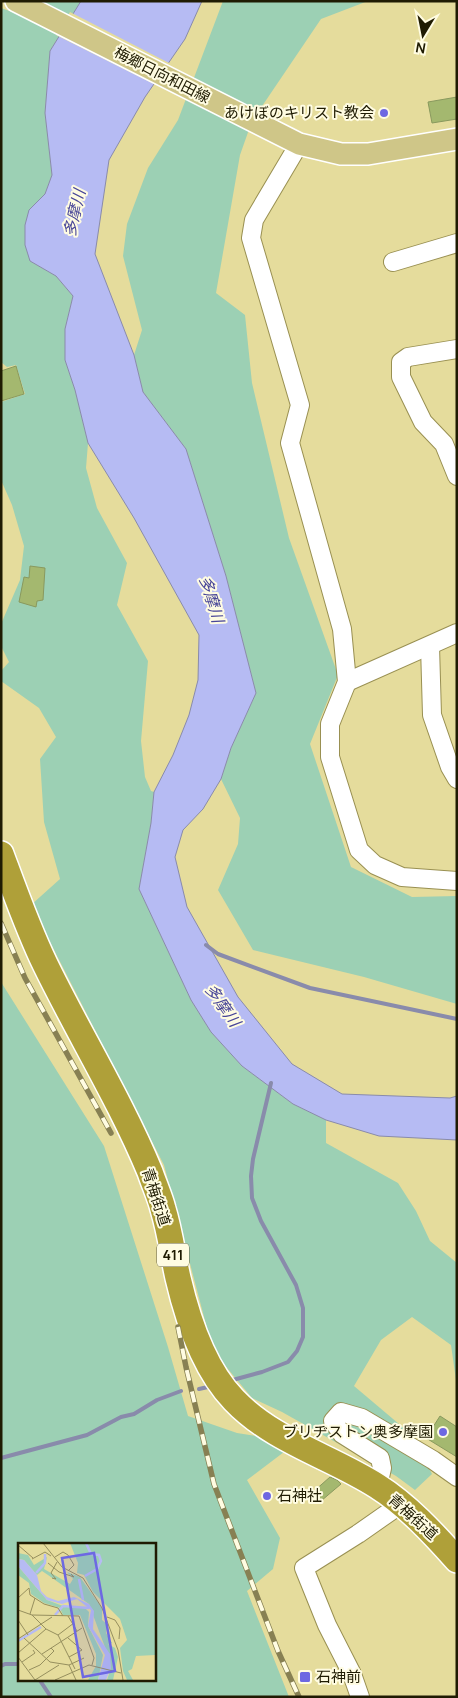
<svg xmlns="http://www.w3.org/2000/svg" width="458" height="1698" font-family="Manrope,'Noto Sans JP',sans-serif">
  <rect width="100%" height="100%" fill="#e5dc9c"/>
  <g fill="#9cd0b4" fill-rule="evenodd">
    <polygon points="26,1 81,1 50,51 45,113 52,175 45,194 29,210 30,261 56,276 73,296 65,329 65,360 75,390 88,443 86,468 97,508 127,563 117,605 148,661 141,741 145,777 151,791 154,792 151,823 139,889 191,1000 211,1032 242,1066 293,1104 326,1120 326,1143 398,1183 416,1211 430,1241 457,1263 457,1387 451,1345 412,1317 381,1340 354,1386 412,1435 432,1474 415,1490 396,1476 282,1412 252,1398 213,1351 164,1165 31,905 60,879 44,822 40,759 56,737 39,708 1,681 1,671 9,662 1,646 1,624 20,580 24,546 12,505 1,480 1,402 25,394 16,365 7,367 1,362 1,8 18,14"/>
    <polygon points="223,1 368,1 321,19 252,121 240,155 216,293 245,315 252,383 289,538 338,675 310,744 351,867 412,897 457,896 457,1004 364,977 253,950 218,890 238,844 240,818 221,779 231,748 256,693 226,576 186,449 143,392 134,355 142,330 123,256 127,224 148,168 178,120"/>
    <path d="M1,982L104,1146L168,1347L188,1416L237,1433L262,1437L284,1452L247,1480L280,1538L273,1569L247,1591L289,1697H1ZM19,1544H154V1679H19Z"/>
  </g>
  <polygon fill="#b6bbf3" stroke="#898bab" points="81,1 202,1 185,39 145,97 109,160 95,254 134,355 143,392 186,449 226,576 256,693 231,748 221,779 203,809 183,830 175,857 187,907 238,997 292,1064 342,1094 450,1098 457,1096 457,1140 379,1136 326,1120 293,1104 242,1066 211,1032 191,1000 139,889 151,823 154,792 173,755 189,715 198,680 199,635 134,518 88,443 75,390 65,360 65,329 73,296 56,276 30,261 25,245 25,225 29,210 45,194 52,175 45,113 50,51"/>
  <polygon fill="#e5dc9c" points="70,12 171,64 156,85 56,35"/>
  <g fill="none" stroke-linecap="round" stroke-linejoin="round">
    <g stroke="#898bab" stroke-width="4">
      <polyline points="206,945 218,954 310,988 457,1019"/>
      <polyline points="229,1381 262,1372 288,1362 297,1351 303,1337 303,1308 296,1285 261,1221 252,1198 251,1176 253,1159 271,1083"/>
      <polyline points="199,1389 208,1387"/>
      <polyline points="1,1458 87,1435 121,1417 134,1414 157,1400 181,1391"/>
      <polyline points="1,1666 5,1664 19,1664"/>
      <polyline points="39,1679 51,1697"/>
    </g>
  </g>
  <g fill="#a4b86f" stroke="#89995e">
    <polygon points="457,97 457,119 432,123 428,102"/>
    <polygon points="16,366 24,394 1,401 1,371"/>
    <polygon points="30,566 45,568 43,600 37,601 36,607 19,602 24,577 29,578"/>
    <polygon points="440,1416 457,1427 457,1457 426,1438"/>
    <polygon points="330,1477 337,1480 341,1484 321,1501 313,1492"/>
  </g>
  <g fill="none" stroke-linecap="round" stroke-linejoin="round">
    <defs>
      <g id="minor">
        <polyline points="299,144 254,220 251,238 300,405 290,443 342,629 347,682 330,724 330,757 359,850 375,865 402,877 457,881"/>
        <polyline points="393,262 457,243"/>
        <polyline points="457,349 408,357 401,362 401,377 423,422 444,444 457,476"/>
        <polyline points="430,646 432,715 450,767 457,779"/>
        <polyline points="347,682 457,633"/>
        <polyline points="378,1486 382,1468 380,1458 342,1434 333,1421 341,1412 362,1418 433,1460 457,1477"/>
        <polyline points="360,1697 352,1674 327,1625 304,1568 358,1534 401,1504"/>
      </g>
      <polyline id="major" points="16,1 299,144 341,154 368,154 457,139"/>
      <path id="highway" d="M1,854C15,892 28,929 45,964C79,1034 120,1100 150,1172C154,1184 160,1197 163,1209C170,1232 173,1256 178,1278C188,1321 204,1369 234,1400C273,1441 330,1456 377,1486C407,1505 433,1533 457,1560"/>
    </defs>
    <use href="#minor" stroke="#999052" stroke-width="20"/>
    <use href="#major" stroke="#fff" stroke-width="24"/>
    <use href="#highway" stroke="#fff" stroke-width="28"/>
    <use href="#minor" stroke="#fff" stroke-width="18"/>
    <use href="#major" stroke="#cfc688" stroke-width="21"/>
    <use href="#highway" stroke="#afa039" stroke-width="25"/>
    <defs>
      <g id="rail">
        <polyline points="1,923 25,978 111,1133"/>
        <polyline points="178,1327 186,1367 214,1484 278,1651 299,1697"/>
      </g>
    </defs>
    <use href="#rail" stroke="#878053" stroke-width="5.5"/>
    <use href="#rail" stroke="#fffce2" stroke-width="4" stroke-dasharray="11" stroke-linecap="butt"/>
  </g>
  <g fill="#6d68e2" stroke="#fffce2" stroke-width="2">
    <circle cx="384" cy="113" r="5"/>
    <circle cx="443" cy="1432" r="5"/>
    <circle cx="267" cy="1496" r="5"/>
    <rect x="299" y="1671" width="12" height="12" rx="2.5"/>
  </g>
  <g text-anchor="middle" stroke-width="4" stroke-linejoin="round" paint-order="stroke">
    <rect fill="#fffce2" stroke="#625e45" stroke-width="1" x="157" y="1243.5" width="32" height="23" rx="4"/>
    <g font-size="14" font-weight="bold" fill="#1f1b02">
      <text x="173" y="1260">411</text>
    </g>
    <g font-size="15" fill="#1f1b02" stroke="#fffce2">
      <text transform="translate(162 75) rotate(27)" y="5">梅郷日向和田線</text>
      <text transform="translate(156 1197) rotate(72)" y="5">青梅街道</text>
      <text transform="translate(413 1517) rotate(42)" y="5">青梅街道</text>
    </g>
    <g font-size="15" fill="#1f1b02" stroke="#fffce2" text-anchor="end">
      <text x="374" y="118">あけぼのキリスト教会</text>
      <text x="433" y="1437">ブリヂストン奥多摩園</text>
      <text x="277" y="1501" text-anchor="start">石神社</text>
      <text x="316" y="1682" text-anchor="start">石神前</text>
    </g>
    <g font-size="16" font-style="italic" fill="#484598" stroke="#fffce2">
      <text transform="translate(74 213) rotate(-77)" y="6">多摩川</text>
      <text transform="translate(212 599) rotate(73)" y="6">多摩川</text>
      <text transform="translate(223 1005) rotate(55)" y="6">多摩川</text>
    </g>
  </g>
  <g transform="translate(18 1543)">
    <rect width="138" height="138" fill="#e5dc9c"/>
    <path d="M52,0H137V112L118,113L114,126L110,128L115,137H109L105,128L102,105L109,97L102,76L75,49L66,32L59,30L60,20ZM0,10L10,12L16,22L29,14L26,26L52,41L55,36L49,29L62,34L84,65V77L89,81L88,90L94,100L90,101L97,105L100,114L95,137H89L93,125L91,115L71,61L30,32L24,28L19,32L6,17L0,16ZM0,23L29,57L45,63L67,65L71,69L70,83L85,112L80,137H70L78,123V111L62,72H45L42,65L26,60L13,51L11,40L0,32Z" fill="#9cd0b4"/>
    <path d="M0,16L6,17L19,32L23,48L29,54L40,58L56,54L71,61L76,68L75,86L92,111L93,125L88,137H80L87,112L70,83L73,67L59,56L44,61L29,57L0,23Z" fill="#b6bbf3"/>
    <path fill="none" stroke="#b6bbf3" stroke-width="2.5" d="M18,30L27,20V11M67,33L79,26L83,18L81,12L73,11L68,0M61,36L65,57M37,72L45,63L71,65M0,98L23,84"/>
    <path fill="none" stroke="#968f5e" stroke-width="1" d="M25,0L44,24L65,35L84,65L100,107L105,137M0,2L15,15M37,14L45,9L50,12L56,22L50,28M14,16L27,9L33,13M30,20L41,29L56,34L53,31M34,35L38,36L33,30L39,19M0,55L11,45L12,52L26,61L40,65L45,73M0,67L14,72L28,86L40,92L57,126M12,71L17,55M14,72L61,73L76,115L74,122M50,73L59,88M89,74L97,77L102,85L101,96M0,77L10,92M40,92L56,80M6,95L32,119L51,122L66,115M50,95L64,107L51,114M0,96L34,74M0,110L28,86M24,111L64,85M0,114L17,137M4,119L17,110L15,107M51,122L58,137M11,127L22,122L36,108L33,105M17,137L41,122M37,137L71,122L103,130"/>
    <path fill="#6d68e2" fill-opacity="0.15" stroke="#6d68e2" stroke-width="2.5" d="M76,10L97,128L65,134L44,15Z"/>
    <rect width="138" height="138" fill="none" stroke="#1f1b02" stroke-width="2.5"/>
  </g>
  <rect width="458" height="1698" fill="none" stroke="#1f1b02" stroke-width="5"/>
  <g transform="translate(423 35) rotate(190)" stroke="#fffce2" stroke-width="4" paint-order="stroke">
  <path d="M0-4L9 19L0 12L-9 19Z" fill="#1f1b02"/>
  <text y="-8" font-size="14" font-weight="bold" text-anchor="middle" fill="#1f1b02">N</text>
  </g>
</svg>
